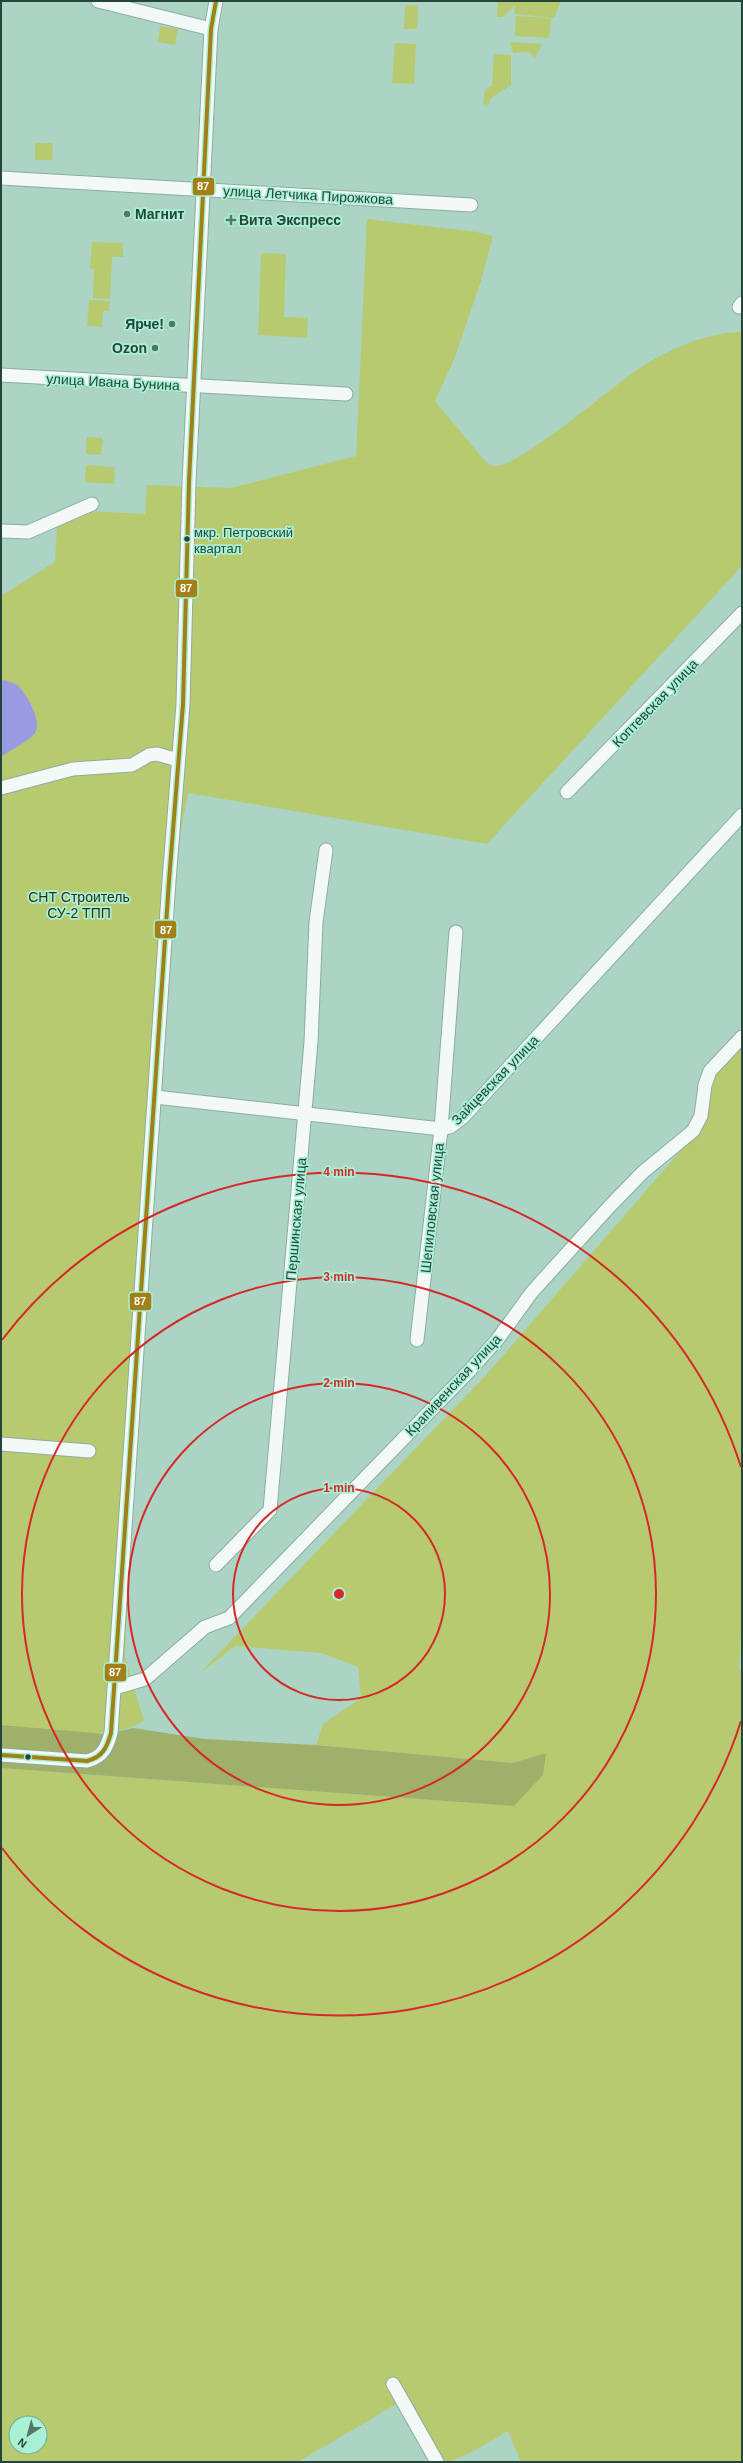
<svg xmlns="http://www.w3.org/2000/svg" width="743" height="2463" font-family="Arial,sans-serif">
  <rect width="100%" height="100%" fill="#acd4c5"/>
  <g fill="#b8ca70" fill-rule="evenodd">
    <polygon points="498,1 561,1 554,18 514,14 515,5 503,17 497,17"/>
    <polygon points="405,5 418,6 417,29 404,29"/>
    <polygon points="516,16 551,18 549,38 515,36"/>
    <polygon points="160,26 178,29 175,45 158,42"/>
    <polygon points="510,42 542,44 535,58 529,52 513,53"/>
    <polygon points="395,43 416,44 414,84 392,83"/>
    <polygon points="494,54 511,55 511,85 491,98 488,105 483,104 485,89 492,86"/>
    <polygon points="35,143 53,143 52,160 35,160"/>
    <path d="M367,219L477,232L493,236L481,281L454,360L435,401L486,462C489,463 492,466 494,466C519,468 613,385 640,368C670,349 707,332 742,332V566L487,844L188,793L173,870L137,1404L125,1657L144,1721C109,1743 42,1729 1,1725V596L55,562L57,525L89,511L145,514L147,485L230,488L356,456Z"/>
    <polygon points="92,242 123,243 123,257 112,257 110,299 93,298 94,269 90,268"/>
    <polygon points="261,253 286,254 284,317 308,318 307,338 258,335"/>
    <polygon points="89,300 110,301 109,311 103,311 102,327 87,326"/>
    <polygon points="87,437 103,438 101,455 86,454"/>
    <polygon points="86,465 115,467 114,484 85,482"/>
    <path d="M742,1044V1617L739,1669L742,1674V2462H521L508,2431C491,2440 461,2462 442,2462L405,2399L298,2462H1V1768L514,1806L546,1753L514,1763L316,1745L323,1724L361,1698L358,1667L321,1653L235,1646L199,1674L487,1374L702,1126L713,1074ZM16,2423H40V2447H16Z"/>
  </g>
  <polygon fill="#9fb06b" points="1,1725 106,1734 133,1728 205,1739 316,1745 513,1763 546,1753 543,1775 514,1806 1,1768"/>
  <path fill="#9a9ae3" d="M5,680C9,682 14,683 17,685C26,692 43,722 35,733C29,741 9,751 1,757V681Z"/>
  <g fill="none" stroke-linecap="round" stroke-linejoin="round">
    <defs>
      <g id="minor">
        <polyline points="98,1 211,29"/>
        <polyline points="1,178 471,205"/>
        <polyline points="739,307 742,303"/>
        <polyline points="1,375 346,394"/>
        <polyline points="1,531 28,532 92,504"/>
        <polyline points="1,788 73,769 132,765 149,755 157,754 178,760"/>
        <polyline points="567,792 742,613"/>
        <polyline points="155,1097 441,1129 450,1127 463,1117 742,815"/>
        <polyline points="417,1340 441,1129 456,932"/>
        <polyline points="1,1444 89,1451"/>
        <polyline points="216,1565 270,1510 311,1042 316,922 326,850"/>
        <polyline points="115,1688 145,1679 205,1627 229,1618 471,1369 497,1340 532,1292 609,1207 643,1172 693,1131 701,1116 705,1085 710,1071 742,1037"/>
        <path d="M1,1755L87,1761C103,1757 107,1747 111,1733L169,881L183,704L189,482L211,29L216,1"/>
        <polyline points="393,2384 437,2462"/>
      </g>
    </defs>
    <use href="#minor" stroke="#8daca1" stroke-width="15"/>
    <use href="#minor" stroke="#f3f9f6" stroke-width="13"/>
    <defs>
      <path id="bus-1" d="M1,1755L87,1761C103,1757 107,1747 111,1733L169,881L183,704L189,482L211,29L216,1"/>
    </defs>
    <use href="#bus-1" stroke="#a8f1d5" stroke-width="7"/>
    <use href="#bus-1" stroke="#a37f17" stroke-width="4"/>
  </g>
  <g fill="none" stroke="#d62828" stroke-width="2">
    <circle cx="339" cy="1594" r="106"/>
    <circle cx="339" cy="1594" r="211"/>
    <circle cx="339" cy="1594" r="317"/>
    <path d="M741 1721A422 422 0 0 1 2 1848M2 1340A422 422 0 0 1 741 1467"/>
  </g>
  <g fill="#55766a" stroke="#a8f1d5" stroke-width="1.5">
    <circle cx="127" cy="214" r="4"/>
    <path d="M229 214h4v4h4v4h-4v4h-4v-4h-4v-4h4z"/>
    <circle cx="172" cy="324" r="4"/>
    <circle cx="155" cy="348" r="4"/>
  </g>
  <g fill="#264439" stroke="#a8f1d5" stroke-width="1.5">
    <circle cx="187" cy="539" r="3.5"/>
    <circle cx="28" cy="1757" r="3.5"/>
  </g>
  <g text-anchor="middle" stroke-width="3.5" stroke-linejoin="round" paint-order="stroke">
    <g font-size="13" fill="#264439" stroke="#a8f1d5" text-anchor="start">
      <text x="194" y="537">мкр. Петровский<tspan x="194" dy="16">квартал</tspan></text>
    </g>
    <g font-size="14" fill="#264439" stroke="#a8f1d5">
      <text transform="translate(308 195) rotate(3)" y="5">улица Летчика Пирожкова</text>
      <text transform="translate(113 382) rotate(3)" y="5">улица Ивана Бунина</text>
      <text transform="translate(655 703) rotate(-46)" y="5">Коптевская улица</text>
      <text transform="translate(495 1080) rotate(-46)" y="5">Зайцевская улица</text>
      <text transform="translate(432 1208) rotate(-84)" y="5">Шепиловская улица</text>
      <text transform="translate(296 1219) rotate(-85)" y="5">Першинская улица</text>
      <text transform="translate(453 1385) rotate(-47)" y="5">Крапивенская улица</text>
    </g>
    <g font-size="14" font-weight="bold" fill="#264439" stroke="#a8f1d5" text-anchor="start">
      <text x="135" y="219">Магнит</text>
      <text x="239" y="225">Вита Экспресс</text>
      <text x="164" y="329" text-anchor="end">Ярче!</text>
      <text x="147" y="353" text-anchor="end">Ozon</text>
    </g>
    <g font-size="14" fill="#2f2f18" stroke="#a8f1d5">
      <text x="79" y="902">СНТ Строитель<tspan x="79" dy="16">СУ-2 ТПП</tspan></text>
    </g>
  </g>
  <circle cx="339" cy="1594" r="6" fill="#d62828" stroke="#a8f1d5" stroke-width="2"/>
  <g font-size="12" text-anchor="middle" font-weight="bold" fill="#d62828" stroke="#a8f1d5" stroke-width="3.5" stroke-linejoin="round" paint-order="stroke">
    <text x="339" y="1176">4 min</text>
    <text x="339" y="1281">3 min</text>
    <text x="339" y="1387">2 min</text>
    <text x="339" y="1492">1 min</text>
  </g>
  <g stroke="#a8f1d5" stroke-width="1.5">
    <rect x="192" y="177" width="23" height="19" rx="4" fill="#a37f17"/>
    <rect x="175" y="579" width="23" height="19" rx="4" fill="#a37f17"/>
    <rect x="154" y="920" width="23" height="19" rx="4" fill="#a37f17"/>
    <rect x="129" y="1292" width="23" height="19" rx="4" fill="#a37f17"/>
    <rect x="104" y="1663" width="23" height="19" rx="4" fill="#a37f17"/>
  </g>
  <g font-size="11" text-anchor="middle" font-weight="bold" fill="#fff">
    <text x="203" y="190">87</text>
    <text x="186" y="592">87</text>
    <text x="166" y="934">87</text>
    <text x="140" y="1305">87</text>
    <text x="115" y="1676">87</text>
  </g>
  <rect width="743" height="2463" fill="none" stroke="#264439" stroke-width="4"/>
  <g transform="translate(28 2435) rotate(216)"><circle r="19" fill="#a8f1d5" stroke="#74ac97"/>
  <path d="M0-3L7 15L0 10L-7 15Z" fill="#55766a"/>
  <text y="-6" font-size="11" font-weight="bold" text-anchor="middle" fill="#264439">N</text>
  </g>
</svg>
